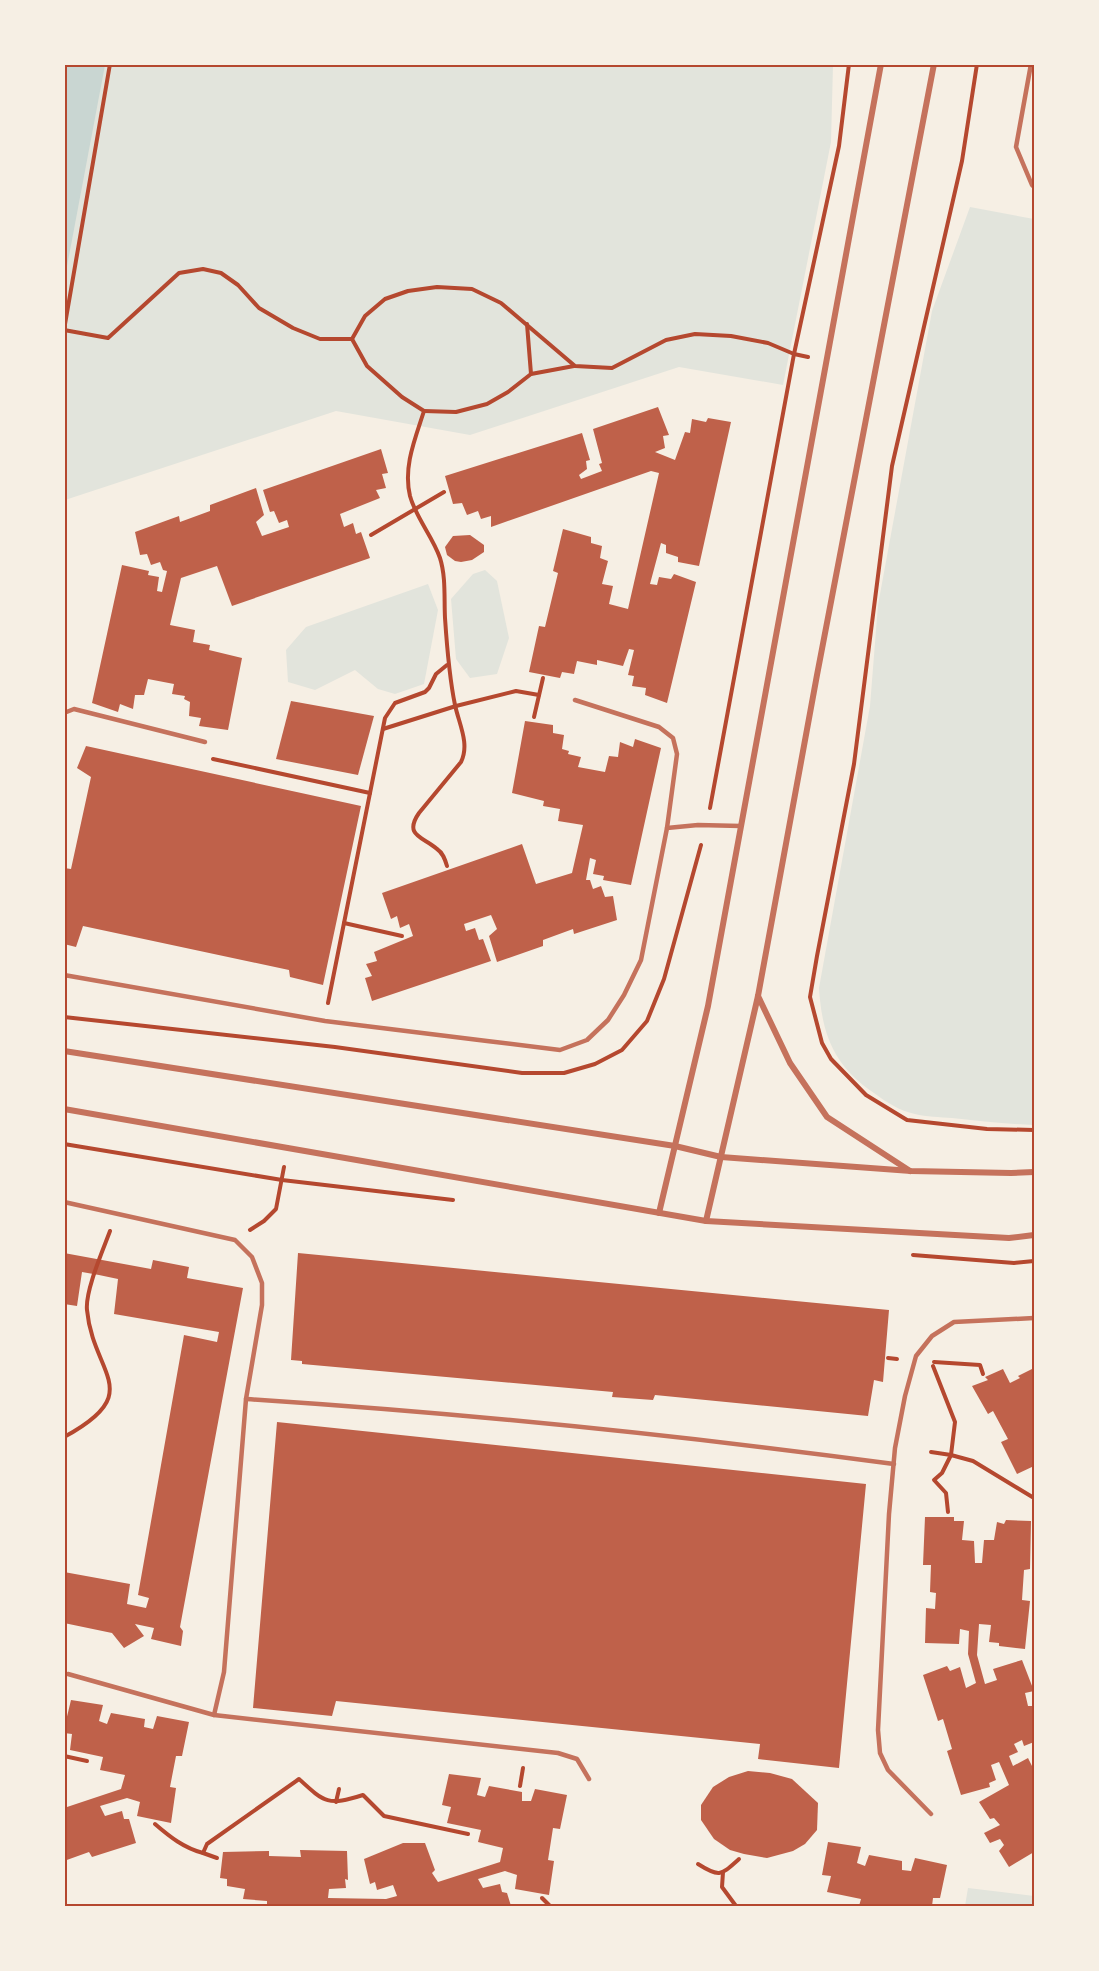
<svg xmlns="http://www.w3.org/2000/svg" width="1099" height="1971" font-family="'Roboto Condensed',sans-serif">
  <rect width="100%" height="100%" fill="#f6efe4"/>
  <g fill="#e2e4dc">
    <polygon points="64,65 833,65 831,142 783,385 679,367 470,435 336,411 65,500"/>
    <path d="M970,207L1034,219V1125C1007,1124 979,1121 952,1118C940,1117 926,1117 915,1114C900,1111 886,1102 874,1093C834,1066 822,1035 819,988L870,706L878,605L932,311Z"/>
    <polygon points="485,570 497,581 509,638 497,674 470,678 456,659 451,599 473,574"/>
    <polygon points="428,584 438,610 424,684 395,694 378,689 355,670 315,690 288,682 286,650 306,627"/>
    <polygon points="968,1888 1034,1896 1034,1906 965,1906"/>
  </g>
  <polygon fill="#c9d6d2" points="66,65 105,65 65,277 64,75"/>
  <g fill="#bf614a">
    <polygon points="658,407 669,435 663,436 665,448 655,452 675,460 685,432 690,433 692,419 706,422 708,418 731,422 699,566 678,562 678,557 666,553 666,545 661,543 650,584 657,585 659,577 671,579 674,574 696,582 667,703 645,695 646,688 632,686 634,676 628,675 634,650 629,649 623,666 597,660 597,665 577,661 574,674 562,672 560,678 529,672 539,626 545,627 558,573 553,571 563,529 591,537 591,543 602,546 600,558 608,561 602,584 613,586 609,604 628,609 659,473 651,471 491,527 491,516 481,519 478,511 467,515 462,503 453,504 445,476 582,433 590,460 586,461 587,469 579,475 581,479 602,471 599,464 602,463 593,429"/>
    <polygon points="381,449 388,473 382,474 386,488 376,490 380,498 340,514 344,527 353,523 356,534 361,532 370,558 232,606 217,566 181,578 170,625 195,630 193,642 210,645 209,650 242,658 228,730 199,726 201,718 189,716 190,702 184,699 185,696 172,694 174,684 148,679 144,695 135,695 133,709 120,704 118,712 92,703 122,565 149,571 148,575 159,577 157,591 162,592 167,571 163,570 160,562 151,565 147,554 140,555 135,532 179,516 180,522 210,511 210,505 256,488 264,515 256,522 262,536 289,527 287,520 279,523 274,511 270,512 263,490"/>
    <polygon points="470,535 484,545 484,552 472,560 461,562 455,561 447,555 445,547 453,536"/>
    <polygon points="291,701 374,716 358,775 276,759"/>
    <polygon points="525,721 553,725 553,733 564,735 562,749 569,751 568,754 581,757 578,767 605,772 609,756 618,757 620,742 633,747 635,739 661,748 631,885 603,880 604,876 593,874 596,860 590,858 586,880 590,880 593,889 601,886 605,897 613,896 617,920 574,934 573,929 543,940 543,946 497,962 489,936 497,929 491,915 464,924 466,931 475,928 479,940 483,939 491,961 372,1001 365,978 372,976 366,964 377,961 374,952 413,936 409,924 400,928 397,916 391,919 382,893 522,844 536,884 572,873 583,825 558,821 560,809 543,806 544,801 512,793"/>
    <polygon points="86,746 361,806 323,985 290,977 289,970 83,926 76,947 64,944 64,868 71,869 91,777 77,768"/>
    <polygon points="64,1253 151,1269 153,1260 189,1267 187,1278 243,1288 180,1627 183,1631 181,1646 151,1639 154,1628 135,1624 144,1636 124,1648 112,1633 64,1623 64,1572 130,1584 127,1604 146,1608 149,1598 138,1595 184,1335 217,1342 219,1332 114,1314 118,1279 99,1275 82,1272 77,1306 64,1304"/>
    <polygon points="298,1253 889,1310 883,1382 874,1380 868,1416 655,1395 653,1400 612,1397 613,1392 302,1364 302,1361 291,1360"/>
    <polygon points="1034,1368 1034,1466 1017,1474 1001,1442 1008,1439 993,1411 988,1414 972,1386 988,1380 985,1377 1003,1369 1010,1383 1020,1378 1018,1376"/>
    <polygon points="277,1422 866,1484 839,1768 758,1759 760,1744 336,1701 332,1716 253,1708"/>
    <polygon points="925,1517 954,1517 954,1521 964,1521 962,1540 974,1541 975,1563 982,1563 984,1540 994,1540 997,1522 1004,1524 1006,1520 1031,1521 1030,1569 1024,1570 1022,1600 1030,1601 1025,1649 999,1646 999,1643 989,1642 991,1625 979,1624 977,1655 985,1684 997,1680 993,1669 1022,1660 1034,1691 1025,1693 1028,1706 1033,1706 1034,1711 1034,1742 1024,1746 1022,1740 1014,1744 1018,1752 1009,1756 1013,1766 1028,1758 1034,1770 1034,1852 1009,1867 999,1851 1004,1845 1000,1839 990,1843 984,1833 1000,1825 994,1818 990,1819 979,1802 1009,1785 999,1762 991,1765 996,1780 989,1783 990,1787 961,1795 947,1751 952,1749 943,1719 938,1721 923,1675 947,1666 950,1671 960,1667 966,1688 976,1683 968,1654 969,1631 960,1629 959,1644 925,1643 926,1608 935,1609 936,1593 930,1592 931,1565 923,1565"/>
    <polygon points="71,1700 103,1705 99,1721 107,1724 111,1713 145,1719 144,1727 153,1729 157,1716 189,1722 182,1756 176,1756 170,1787 176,1788 171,1823 137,1816 140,1802 127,1798 100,1806 105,1816 122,1811 124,1819 129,1819 136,1843 92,1857 89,1852 64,1861 64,1808 121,1789 125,1775 100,1770 103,1757 70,1750 72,1734 64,1733 64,1729"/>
    <polygon points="748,1771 770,1773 792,1779 818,1803 817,1830 805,1844 793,1851 767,1858 744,1854 730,1850 714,1839 701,1820 701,1805 713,1787 729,1777"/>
    <polygon points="449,1774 481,1778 477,1795 485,1797 489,1786 522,1792 522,1801 531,1801 535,1789 567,1795 560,1829 553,1828 548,1860 554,1861 549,1895 515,1889 517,1875 505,1871 478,1879 483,1888 500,1884 502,1892 507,1893 511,1906 267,1906 267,1901 243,1899 245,1889 227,1886 227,1879 220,1878 223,1852 269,1851 269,1856 301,1857 300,1850 347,1851 348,1880 345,1879 346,1888 329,1889 328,1898 386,1899 397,1896 393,1885 377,1890 375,1882 370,1884 364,1859 403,1843 425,1843 435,1870 432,1873 438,1882 500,1862 503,1848 478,1842 481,1830 447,1823 451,1807 442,1805"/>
    <polygon points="828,1842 861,1847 857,1863 865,1866 869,1855 902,1861 902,1870 911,1871 915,1858 947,1865 940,1898 933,1898 932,1906 859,1906 861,1899 827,1892 831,1876 822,1875"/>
  </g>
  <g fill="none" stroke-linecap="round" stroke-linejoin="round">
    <g stroke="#b5482f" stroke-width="4">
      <polyline points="977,64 962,161 892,466 854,764 817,956 810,997 822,1043 831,1059 866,1095 907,1120 987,1129 1034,1130"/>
      <polyline points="527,324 531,374"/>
      <polyline points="64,330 108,338 179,273 203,269 221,273 238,285 259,308 293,328 320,339 352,339 365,316 385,299 408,291 437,287 472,289 501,303 575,366 612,368 666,340 695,334 731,336 768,343 794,354 808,357"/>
      <polyline points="64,330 110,64"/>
      <path d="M352,339L367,366L402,397L424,411C415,439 403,467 410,496C416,518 433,537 440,558C446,577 444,598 445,618C447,648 449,676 455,705C459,724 470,744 461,762L419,813C403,836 424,837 437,849C443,853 445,859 447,866"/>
      <polyline points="424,411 456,412 487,404 508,392 531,374 574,366"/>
      <polyline points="371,535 444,492"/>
      <polyline points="534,717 543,678"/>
      <polyline points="383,729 456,706 516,691 539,695"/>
      <polyline points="213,759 370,793"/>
      <polyline points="710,808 794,354 839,146 849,64"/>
      <polyline points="344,923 402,936"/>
      <polyline points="328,1003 385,718 395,703 425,692 429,688 436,674 447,665"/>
      <polyline points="64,1017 335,1047 522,1073 564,1073 595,1064 622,1050 647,1021 664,979 701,845"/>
      <polyline points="64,1144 282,1180 453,1200"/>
      <polyline points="250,1230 264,1221 276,1209 284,1167"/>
      <polyline points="913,1255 1014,1263 1034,1261"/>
      <polyline points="888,1358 897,1359"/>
      <polyline points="934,1362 980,1365 983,1374"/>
      <polyline points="933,1366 955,1422 951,1455 973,1461 1034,1498"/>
      <path d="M64,1437C147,1392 93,1375 87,1310C85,1291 103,1250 110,1231"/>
      <polyline points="931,1452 951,1455 942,1473 934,1480 946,1493 948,1512"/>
      <polyline points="64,1756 87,1761"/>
      <polyline points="520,1786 523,1768"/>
      <polyline points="336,1802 339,1789"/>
      <path d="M155,1824C170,1837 184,1848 203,1853L207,1844L299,1779C325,1803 328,1806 363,1795L384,1816L468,1834"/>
      <polyline points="203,1853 217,1858"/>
      <path d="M698,1864C720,1878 721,1875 739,1859"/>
      <polyline points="723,1872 722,1887 736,1906"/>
      <polyline points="542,1898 550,1906"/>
    </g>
    <g stroke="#c5725c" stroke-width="4.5">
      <polyline points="1031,64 1016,147 1032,185 1034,187"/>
      <polyline points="64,713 74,709 205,742"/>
      <polyline points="667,828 698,825 741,826"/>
      <polyline points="64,975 325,1021 487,1041 560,1050 587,1040 608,1020 624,995 641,960 667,828 677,754 673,738 659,727 575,700"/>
      <polyline points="64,1202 235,1240 252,1257 262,1283 262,1305 246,1399 224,1672 214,1715"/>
      <path d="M246,1399C462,1413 678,1435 894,1464"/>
      <polyline points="68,1674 214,1715 558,1753 577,1759 589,1779"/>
      <polyline points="931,1814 888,1770 880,1753 878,1730 889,1514 895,1448 905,1396 916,1356 932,1336 954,1322 1034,1318"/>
    </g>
    <g stroke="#c5725c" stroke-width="6">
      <polyline points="758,996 790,1063 827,1117 910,1171"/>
      <polyline points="64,1051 675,1146 721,1157 911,1171 1011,1173 1034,1172"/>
      <polyline points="64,1109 706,1221 1009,1238 1034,1235"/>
      <polyline points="659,1213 708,1006 881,64"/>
      <polyline points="706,1221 758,996 817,675 934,64"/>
    </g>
  </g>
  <rect width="1099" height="1971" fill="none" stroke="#f6efe4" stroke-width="132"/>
  <rect x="66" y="66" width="967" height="1839" fill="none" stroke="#b5482f" stroke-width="2"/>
</svg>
